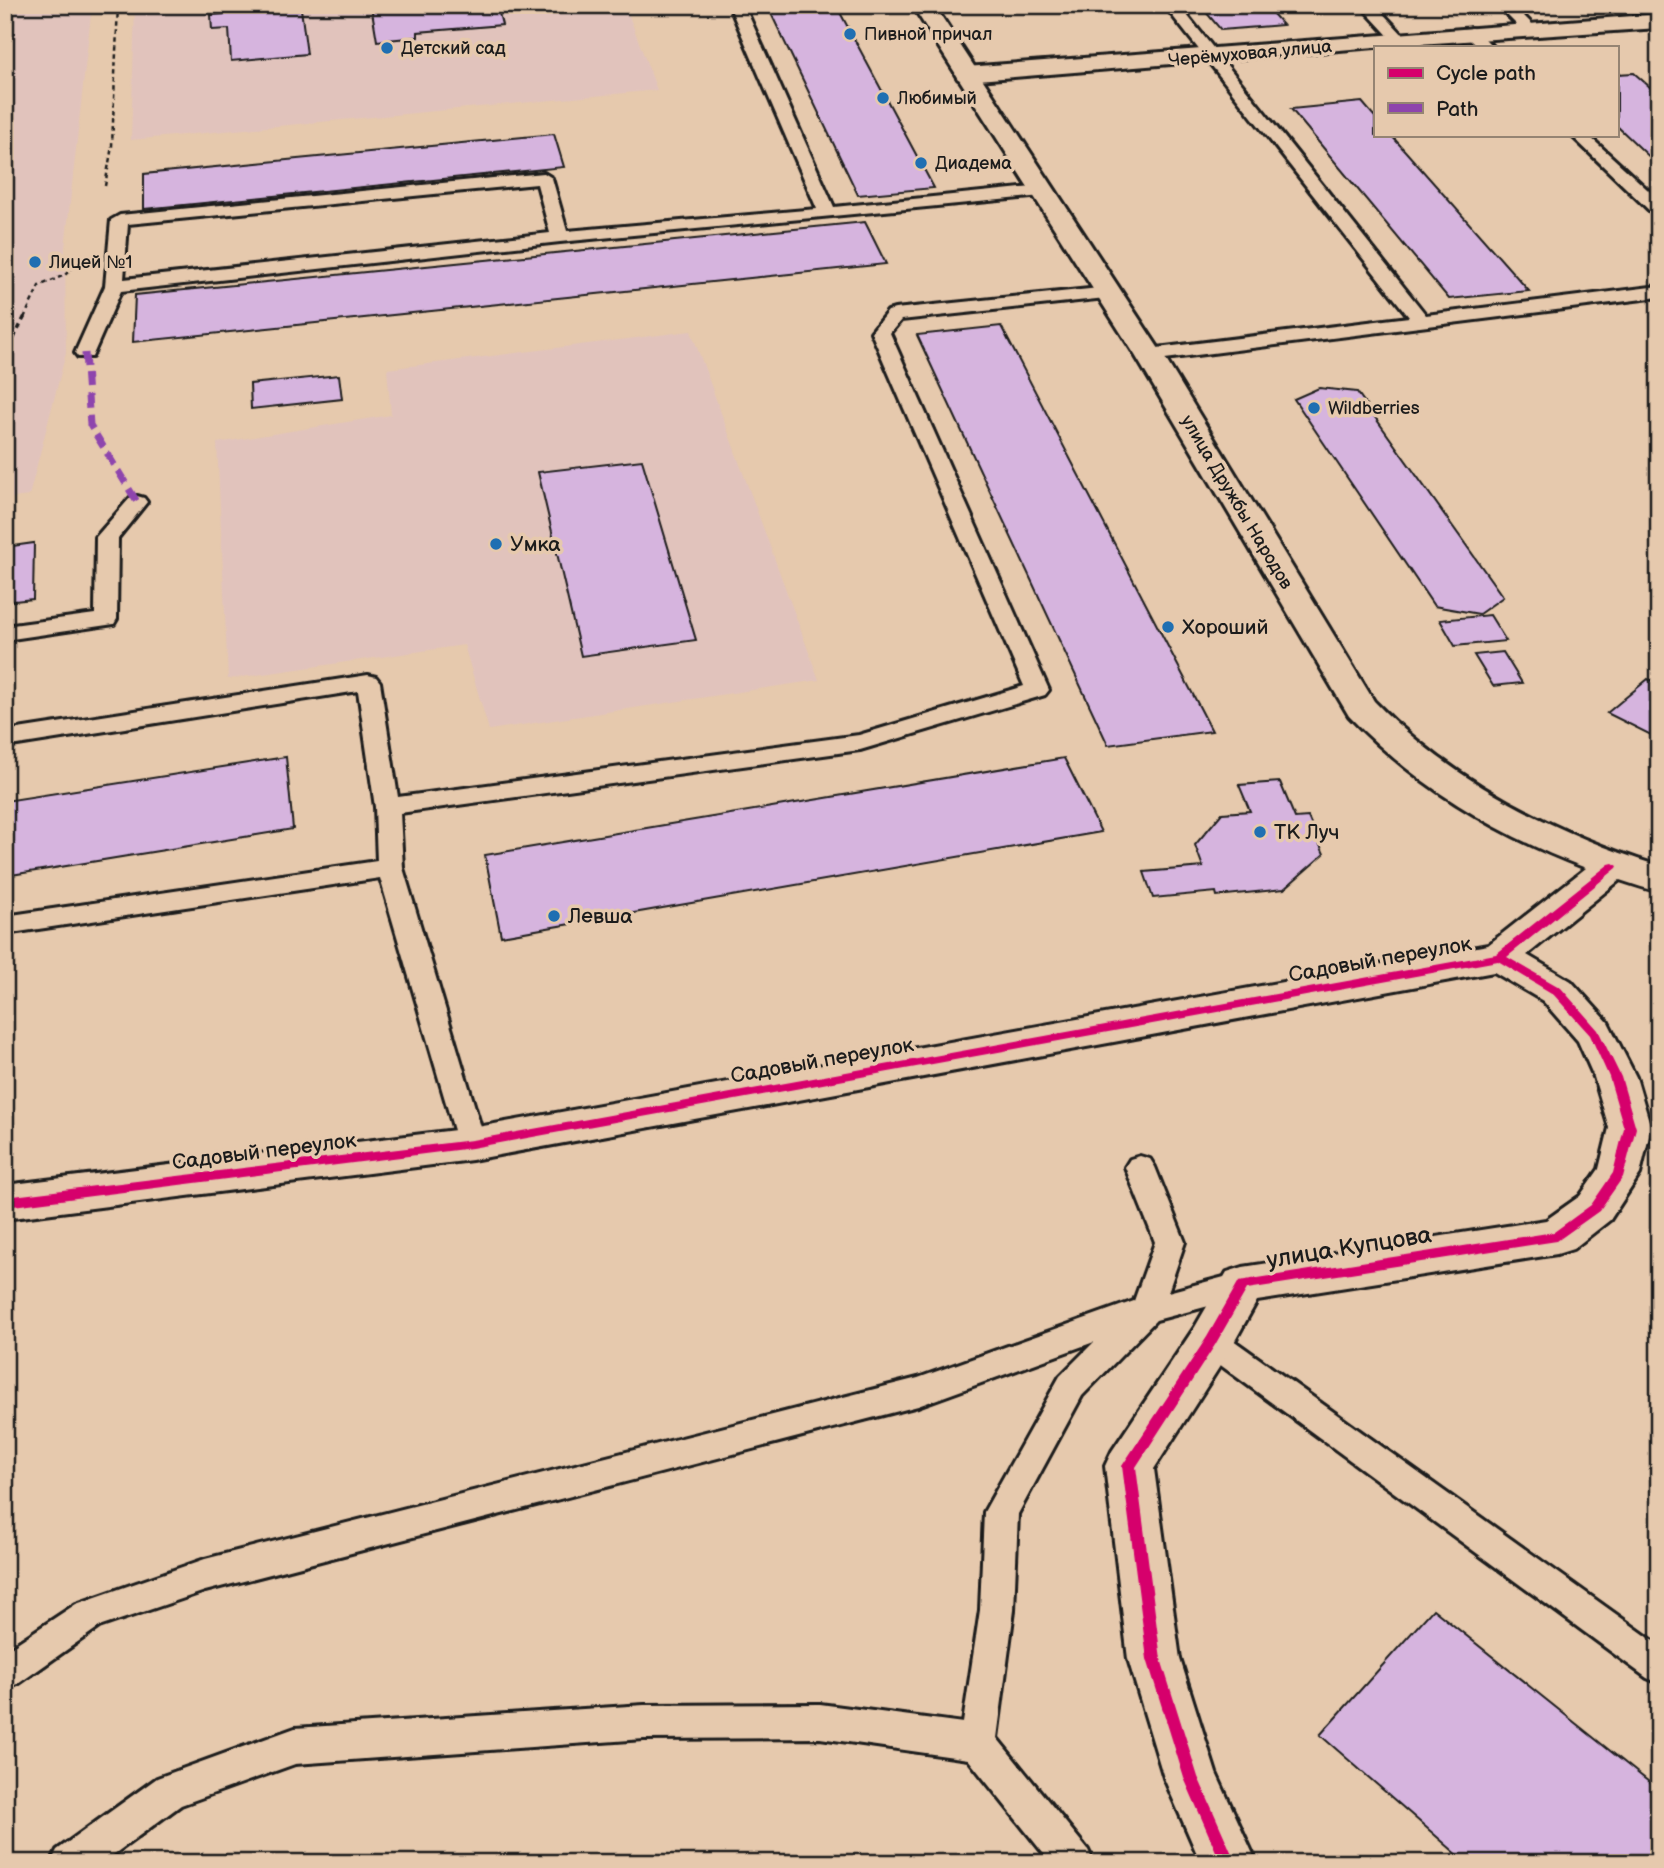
<svg xmlns="http://www.w3.org/2000/svg" width="1664" height="1868" font-family="'Balsamiq Sans',sans-serif">
  <rect width="100%" height="100%" fill="#e6c9ad"/>
  <filter id="ink" filterUnits="userSpaceOnUse"><feTurbulence type="fractalNoise" baseFrequency=".0143" numOctaves="2"/><feDisplacementMap in="SourceGraphic" scale="14" xChannelSelector="R" yChannelSelector="G"/><feConvolveMatrix kernelMatrix="1 2 1 2 8 2 1 2 1" color-interpolation-filters="sRGB"/></filter>
  <g filter="url(#ink)">
    <g fill="#e1c3bc">
      <polygon points="5,5 92,5 65,248 66,353 29,496 5,499"/>
      <polygon points="135,5 625,5 657,90 131,140"/>
      <polygon points="691,331 819,680 489,730 464,645 228,679 217,443 391,415 387,369"/>
    </g>
    <g fill="#d6b4de" stroke="#1c1c1c" stroke-width="2">
      <polygon points="257,5 345,5 301,9 307,54 231,61 229,29 212,30 211,15 258,11"/>
      <polygon points="371,5 478,5 480,11 498,9 502,25 418,32 418,37 377,41"/>
      <polygon points="767,5 836,5 934,188 858,195"/>
      <polygon points="1200,5 1265,5 1283,25 1221,30"/>
      <polygon points="1634,73 1659,95 1659,166 1617,126 1617,74"/>
      <polygon points="1362,102 1375,117 1375,135 1391,135 1529,291 1449,299 1291,109"/>
      <polygon points="554,134 564,167 144,209 144,174"/>
      <polygon points="865,222 886,264 133,342 135,295"/>
      <polygon points="1001,326 1212,731 1108,745 917,335"/>
      <polygon points="339,375 342,399 251,409 250,384"/>
      <polygon points="1319,388 1357,392 1503,597 1479,614 1434,606 1294,399"/>
      <polygon points="642,460 696,640 581,656 538,472"/>
      <polygon points="34,543 33,599 5,602 5,547"/>
      <polygon points="1490,615 1506,641 1455,646 1440,620"/>
      <polygon points="1503,652 1522,683 1493,686 1474,655"/>
      <polygon points="1648,679 1659,685 1659,739 1607,713"/>
      <polygon points="286,757 293,829 5,876 5,801"/>
      <polygon points="1064,758 1101,832 501,936 485,855"/>
      <polygon points="1280,782 1295,818 1308,817 1324,854 1284,889 1217,896 1216,892 1153,898 1144,872 1203,867 1195,845 1222,813 1250,811 1239,785"/>
      <polygon points="1433,1609 1659,1790 1659,1863 1467,1863 1320,1735"/>
    </g>
    <g fill="none" stroke-linecap="round" stroke-linejoin="round">
      <defs>
        <g id="service">
          <path d="M729,5H744L834,207L1042,186L1051,191L1042,196L560,242L121,291L92,357H78L75,353L105,286L111,220L120,215L544,173L552,178L567,231L817,209ZM537,184L550,233L124,279L128,224Z"/>
          <polygon points="1164,5 1179,5 1426,315 1659,286 1659,297 1149,361 1142,359 1139,355 1149,349 1409,317"/>
          <polygon points="1360,5 1375,5 1405,37 1408,40 1405,43 1395,43"/>
          <polygon points="1497,5 1513,5 1537,29 1534,32 1524,32"/>
          <polygon points="1471,28 1476,30 1493,47 1477,47 1463,33"/>
          <polygon points="1571,135 1588,135 1659,200 1659,215 1653,214"/>
          <polygon points="1109,287 1115,289 1118,293 1115,297 901,320 890,333 1049,690 1045,695 860,750 400,813 403,868 486,1144 482,1152 472,1155 462,1152 458,1144 380,878 5,934 5,916 377,861 375,807 358,691 5,747 5,731 368,675 376,677 380,682 398,797 859,735 1024,686 871,332 888,311 895,309"/>
          <polygon points="137,496 144,498 147,502 118,538 117,619 114,624 5,640 5,626 95,614 96,537 130,498"/>
          <polygon points="1140,1156 1150,1159 1155,1167 1185,1242 1168,1292 1243,1272 1254,1276 1258,1285 1254,1294 1156,1320 1082,1396 1018,1514 1014,1610 997,1738 1088,1850 1094,1863 1051,1863 968,1759 820,1738 644,1739 295,1764 181,1805 102,1863 51,1863 57,1850 157,1778 295,1728 644,1705 820,1704 963,1723 980,1610 984,1512 1060,1376 1094,1342 918,1406 205,1591 99,1627 18,1684 5,1689 5,1651 76,1604 205,1559 918,1378 1134,1301 1155,1242 1125,1167 1130,1159"/>
          <polygon points="1211,1328 1222,1332 1659,1645 1659,1683 1647,1678 1200,1350 1195,1341 1200,1332"/>
        </g>
        <g id="minor">
          <polygon points="1659,14 1659,28 1375,47 966,81 958,79 955,74 958,69 966,67"/>
          <polygon points="1613,853 1626,857 1632,866 1626,875 1527,955 1571,981 1608,1022 1636,1077 1651,1128 1640,1174 1610,1220 1573,1249 1557,1254 1257,1301 1227,1355 1154,1469 1180,1659 1216,1773 1257,1863 1201,1863 1164,1778 1128,1659 1105,1466 1112,1451 1195,1327 1227,1272 1243,1267 1546,1220 1580,1196 1599,1169 1609,1128 1594,1077 1578,1041 1543,1001 1494,972 472,1160 5,1219 5,1185 472,1128 1488,945 1600,857"/>
        </g>
        <path id="tertiary" d="M912,5H934L1163,355L1374,701C1452,781 1552,832 1659,866V892C1542,859 1433,804 1349,716L1135,355Z"/>
      </defs>
      <use href="#service" stroke="#1c1c1c" stroke-width="6"/>
      <use href="#minor" stroke="#1c1c1c" stroke-width="6"/>
      <use href="#tertiary" stroke="#1c1c1c" stroke-width="6"/>
      <g stroke="#1c1c1c" stroke-width="2.5" stroke-dasharray="4.5 3.5" stroke-linecap="butt">
        <polyline points="105,186 112,146 118,5"/>
        <polyline points="24,318 39,286 65,275 73,267"/>
      </g>
      <polyline stroke="#1c1c1c" stroke-width="3.5" stroke-dasharray="5 4.5" stroke-linecap="butt" points="5,342 14,338 25,316"/>
      <use href="#service" fill="#e6c9ad" fill-rule="evenodd"/>
      <use href="#minor" fill="#e6c9ad" fill-rule="evenodd"/>
      <use href="#tertiary" fill="#e6c9ad" fill-rule="evenodd"/>
      <polyline stroke="#8e44ad" stroke-width="7" stroke-dasharray="14 7" stroke-linecap="butt" points="85,353 90,425 137,502"/>
      <defs>
        <polygon id="cycleway" points="1613,863 1618,866 1617,868 1507,957 1561,988 1598,1030 1621,1077 1636,1128 1623,1177 1599,1211 1557,1241 1247,1289 1215,1345 1136,1467 1161,1659 1198,1777 1236,1863 1221,1863 1184,1778 1147,1659 1122,1466 1207,1337 1239,1281 1554,1232 1591,1205 1613,1173 1624,1128 1609,1077 1590,1035 1553,994 1498,961 472,1148 5,1207 5,1197 472,1140 1496,954 1609,864"/>
      </defs>
      <use href="#cycleway" stroke="#e6c9ad" stroke-width="5"/>
      <use href="#cycleway" fill="#d6006c" fill-rule="evenodd"/>
    </g>
  </g>
  <g fill="#1f6fb2" stroke="#e6c9ad" stroke-width="2.5">
    <circle cx="850" cy="34" r="7"/>
    <circle cx="387" cy="48" r="7"/>
    <circle cx="883" cy="98" r="7"/>
    <circle cx="921" cy="163" r="7"/>
    <circle cx="35" cy="262" r="7"/>
    <circle cx="1314" cy="408" r="7"/>
    <circle cx="496" cy="544" r="7"/>
    <circle cx="1168" cy="627" r="7"/>
    <circle cx="1260" cy="832" r="7"/>
    <circle cx="554" cy="916" r="7"/>
  </g>
  <g text-anchor="middle" stroke-width="7" stroke-linejoin="round" paint-order="stroke">
    <g font-size="18" fill="#1c1c1c" stroke="#e6c9ad" text-anchor="start">
      <text x="864" y="40">Пивной причал</text>
      <text x="401" y="54">Детский сад</text>
      <text x="897" y="104">Любимый</text>
      <text x="935" y="169">Диадема</text>
      <text x="49" y="268">Лицей №1</text>
      <text x="1328" y="414">Wildberries</text>
    </g>
    <g font-size="18" fill="#1c1c1c" stroke="#e6c9ad">
      <text transform="translate(1250 53) rotate(-5)" y="6">Черёмуховая улица</text>
      <text transform="translate(1237 502) rotate(59)" y="6">улица Дружбы Народов</text>
    </g>
    <g font-size="21" fill="#1c1c1c" stroke="#e6c9ad" text-anchor="start">
      <text x="510" y="551">Умка</text>
      <text x="1182" y="634">Хороший</text>
      <text x="1274" y="839">ТК Луч</text>
      <text x="568" y="923">Левша</text>
    </g>
    <g font-size="21" fill="#1c1c1c" stroke="#e6c9ad">
      <text transform="translate(1380 959) rotate(-10)" y="7">Садовый переулок</text>
      <text transform="translate(822 1060) rotate(-10)" y="7">Садовый переулок</text>
      <text transform="translate(264 1151) rotate(-7)" y="7">Садовый переулок</text>
    </g>
    <g font-size="24" fill="#1c1c1c" stroke="#e6c9ad">
      <text transform="translate(1349 1247) rotate(-9)" y="8">улица Купцова</text>
    </g>
  </g>
  <rect width="1664" height="1868" fill="none" stroke="#e6c9ad" stroke-width="28"/>
  <rect x="14" y="14" width="1636" height="1840" fill="none" stroke="#1c1c1c" stroke-width="2.5" filter="url(#ink)"/>
  <rect x="1374" y="46" width="245" height="91" fill="#e6c9ad" stroke="#958473" stroke-width="2"/>
  <rect x="1388" y="68" width="35" height="10" fill="#d6006c" stroke="#958473" stroke-width="2"/>
  <text x="1436" y="80" font-size="21" fill="#1c1c1c">Cycle path</text>
  <rect x="1388" y="103" width="35" height="10" fill="#8e44ad" stroke="#958473" stroke-width="2"/>
  <text x="1436" y="116" font-size="21" fill="#1c1c1c">Path</text>
</svg>
